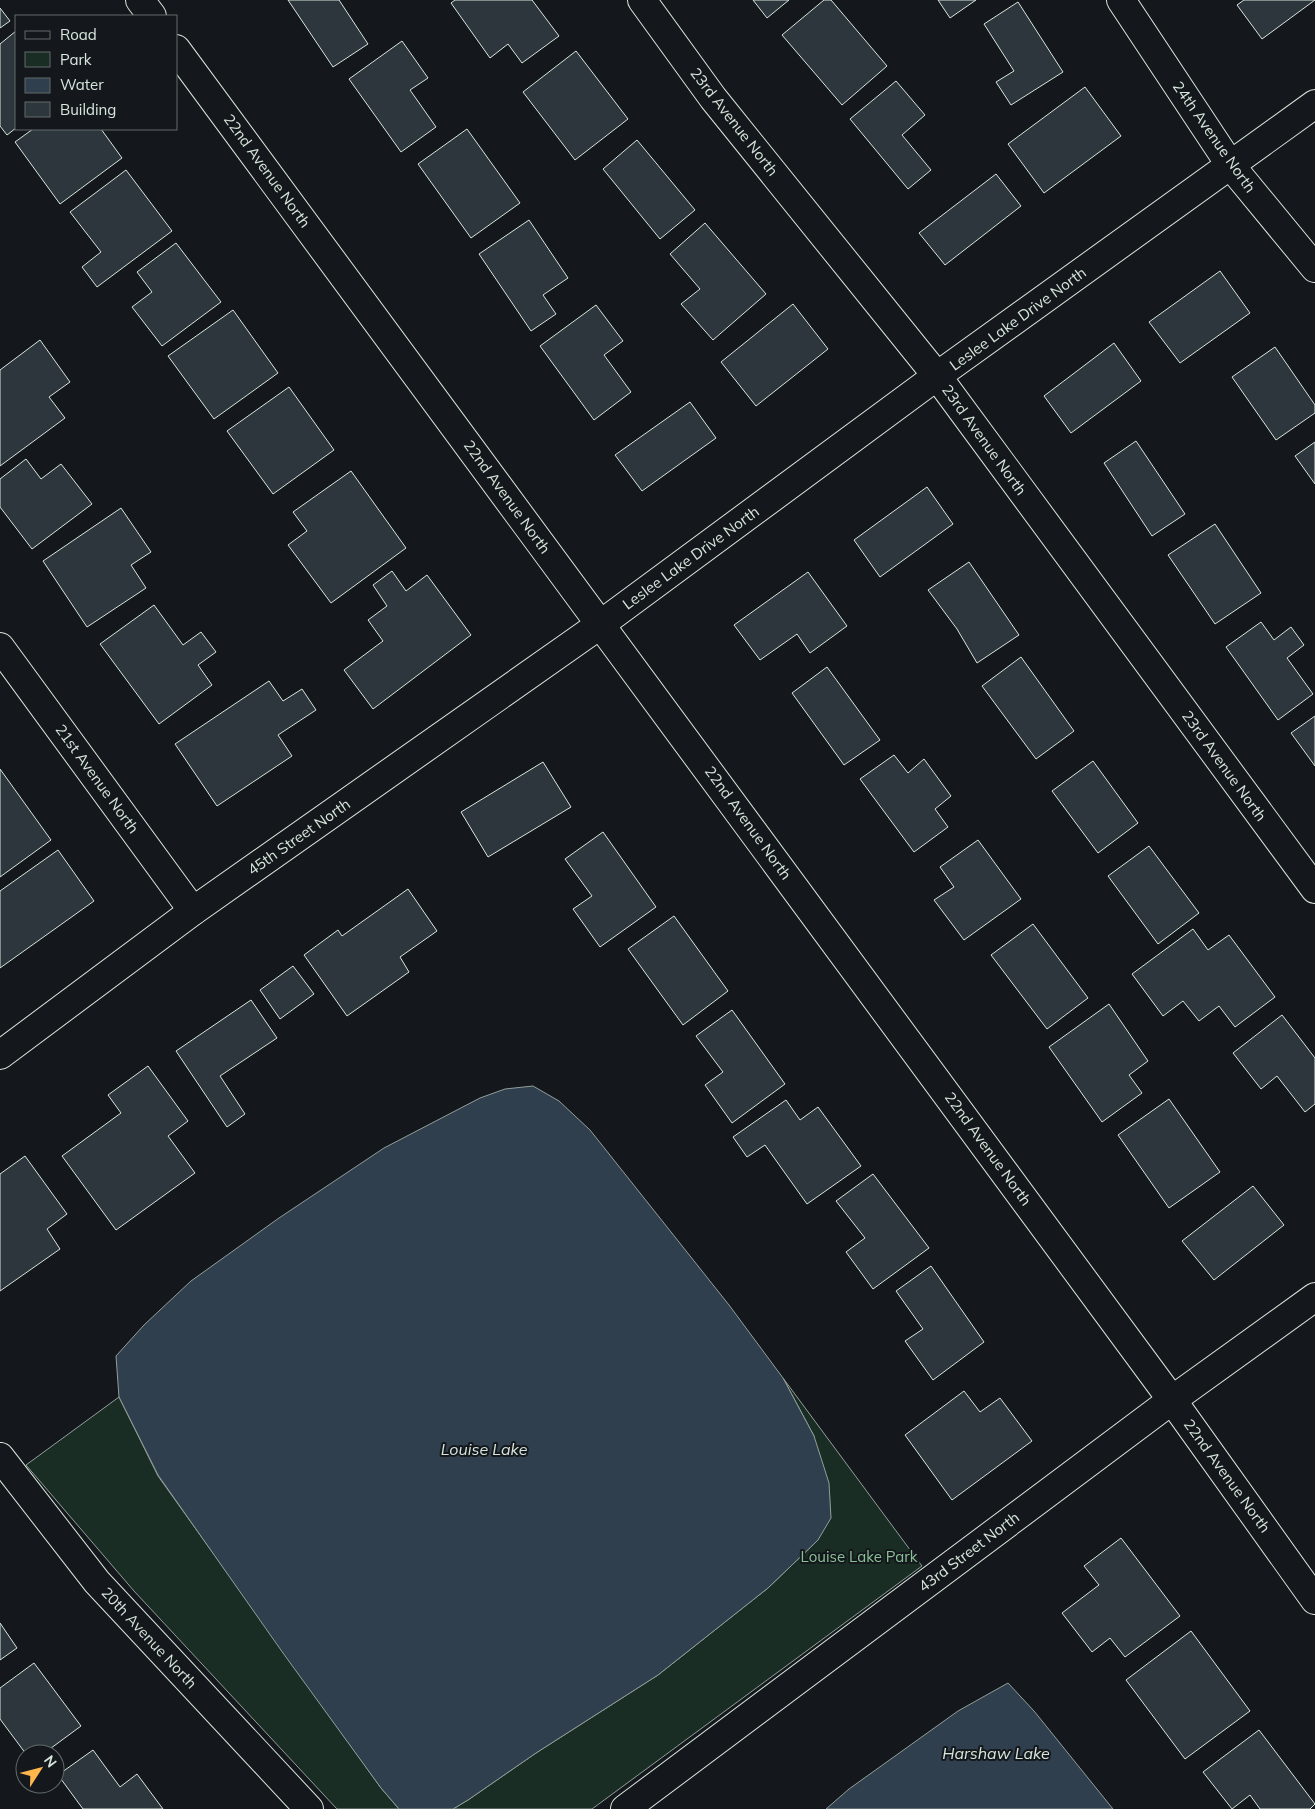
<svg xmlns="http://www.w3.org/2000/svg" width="1315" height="1809" font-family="Mulish,sans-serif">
  <rect width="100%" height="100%" fill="#14181c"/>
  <g fill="#1a2d24" stroke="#939e99">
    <polygon points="783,1378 922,1566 592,1809 453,1809 468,1800 536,1753 658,1675 768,1588 818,1540 814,1436"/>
    <polygon points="119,1397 158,1476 381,1788 399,1809 337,1809 134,1591 26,1465"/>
  </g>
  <g fill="#2f3f4d" stroke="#939e99">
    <polygon points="533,1086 559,1101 590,1130 729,1305 783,1378 814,1436 829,1483 831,1518 818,1540 768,1588 658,1675 536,1753 468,1800 453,1809 399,1809 381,1788 283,1653 158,1475 119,1397 116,1356 144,1325 191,1281 279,1218 384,1148 480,1098 505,1089"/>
    <polygon points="1008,1683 1034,1711 1113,1809 826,1809 849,1789 958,1711"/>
  </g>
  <g fill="#2c363c" stroke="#d8e6dc">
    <polygon points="288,0 339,0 368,44 333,67"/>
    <polygon points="455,0 532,0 559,36 522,63 508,44 490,58 451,3"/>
    <polygon points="753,0 789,0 767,18"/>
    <polygon points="824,0 831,0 887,66 842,105 782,35"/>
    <polygon points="938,0 976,0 950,18"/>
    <polygon points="1244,0 1315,0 1262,39 1237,5"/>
    <polygon points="1018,2 1063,72 1011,105 996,82 1014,71 984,24"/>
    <polygon points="0,8 10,21 0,28"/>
    <polygon points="16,31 16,128 7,135 0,126 0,44"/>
    <polygon points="402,41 428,78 410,90 436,127 401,152 349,79"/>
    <polygon points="576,51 628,119 575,160 523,92"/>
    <polygon points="896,81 925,115 902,135 931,170 908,189 850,119"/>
    <polygon points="1085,87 1121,136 1044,193 1008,144"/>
    <polygon points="33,129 101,129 122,158 60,204 15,142"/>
    <polygon points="467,129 520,203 471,238 418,164"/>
    <polygon points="637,140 695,210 660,239 603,169"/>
    <polygon points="126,170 172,231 97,287 82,267 101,252 70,212"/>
    <polygon points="996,174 1021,206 945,265 919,233"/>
    <polygon points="529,220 568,278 543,295 556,314 531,331 479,254"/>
    <polygon points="705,223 766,294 713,340 681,304 700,289 670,254"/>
    <polygon points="176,243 221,302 162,346 132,307 152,292 137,272"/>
    <polygon points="1220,271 1250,313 1180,363 1149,322"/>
    <polygon points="793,304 828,349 756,406 721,362"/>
    <polygon points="596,305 623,341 604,355 631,392 594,420 540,346"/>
    <polygon points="233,310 278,373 214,419 168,356"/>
    <polygon points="40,340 70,382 49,397 65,418 0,466 0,370"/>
    <polygon points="1114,343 1141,381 1071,433 1044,396"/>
    <polygon points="1275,347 1315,405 1315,413 1276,440 1232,377"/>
    <polygon points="289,387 334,450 273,494 227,431"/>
    <polygon points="690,402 716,438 642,491 615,455"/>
    <polygon points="1136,441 1185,514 1152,536 1104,463"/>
    <polygon points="1315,442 1315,484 1295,456"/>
    <polygon points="26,459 41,479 61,464 92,504 32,549 0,507 0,479"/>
    <polygon points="351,471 406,548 331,603 288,545 307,531 293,512"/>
    <polygon points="927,487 953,524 880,577 854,540"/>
    <polygon points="121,508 151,552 131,565 146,588 87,627 43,561"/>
    <polygon points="1215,524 1261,593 1215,624 1168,555"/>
    <polygon points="969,562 1019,635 977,663 957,629 928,590"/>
    <polygon points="392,571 406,591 427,575 471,635 373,709 344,670 383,641 368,620 387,606 373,585"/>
    <polygon points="808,572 847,626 810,653 797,634 760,660 734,625"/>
    <polygon points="154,605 183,645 201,632 216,652 198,665 212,685 159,724 100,644"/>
    <polygon points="1261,622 1274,640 1291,627 1304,645 1287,658 1313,694 1278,720 1226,647"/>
    <polygon points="1021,657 1074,731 1036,759 982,686"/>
    <polygon points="827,667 880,740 844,765 792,693"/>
    <polygon points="269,681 283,701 302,689 316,710 278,735 292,756 217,806 175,744"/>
    <polygon points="1315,716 1315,766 1291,733"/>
    <polygon points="894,755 908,773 924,759 951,796 935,809 948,827 914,852 860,779"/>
    <polygon points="1093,761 1138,823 1098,853 1052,791"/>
    <polygon points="543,762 571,807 488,857 461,812"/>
    <polygon points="0,769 51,840 0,877"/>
    <polygon points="603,832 656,907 600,947 573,909 592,896 565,859"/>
    <polygon points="978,840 1021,899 964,940 934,900 954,887 940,867"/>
    <polygon points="1149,846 1199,913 1158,944 1108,876"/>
    <polygon points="58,850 94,901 0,968 0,891"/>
    <polygon points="408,889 437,931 400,957 409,972 347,1016 304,955 338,930 342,936"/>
    <polygon points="674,916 728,991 683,1025 628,949"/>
    <polygon points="1033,924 1088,998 1047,1029 991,955"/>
    <polygon points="1193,929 1208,950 1229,935 1275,997 1235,1027 1219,1006 1199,1021 1183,1001 1163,1016 1132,974"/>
    <polygon points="293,966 314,994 280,1019 260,990"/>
    <polygon points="251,1000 277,1038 220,1076 245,1114 227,1127 176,1051"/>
    <polygon points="1109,1004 1148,1061 1129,1075 1142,1093 1102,1122 1049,1047"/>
    <polygon points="732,1010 785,1084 732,1123 705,1085 723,1072 696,1036"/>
    <polygon points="1282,1015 1315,1058 1315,1104 1305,1112 1277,1076 1261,1089 1233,1053"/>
    <polygon points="148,1066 188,1121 168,1136 195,1173 116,1230 62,1156 121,1113 108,1095"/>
    <polygon points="1169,1099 1220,1172 1169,1208 1118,1135"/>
    <polygon points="786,1100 800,1120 818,1107 861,1166 807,1204 765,1145 747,1157 733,1137"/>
    <polygon points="25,1156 67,1214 47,1229 60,1249 0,1291 0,1174"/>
    <polygon points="873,1174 929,1248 873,1289 846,1252 865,1238 836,1201"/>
    <polygon points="1253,1186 1284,1225 1214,1280 1182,1241"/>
    <polygon points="931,1266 984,1342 933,1380 905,1341 923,1329 896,1291"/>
    <polygon points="964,1391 980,1412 1000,1398 1032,1441 952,1500 905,1435"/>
    <polygon points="1121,1538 1180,1616 1125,1657 1110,1638 1092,1652 1062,1613 1099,1585 1084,1566"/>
    <polygon points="0,1623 17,1648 0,1660"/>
    <polygon points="1191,1631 1250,1711 1185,1759 1126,1680"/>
    <polygon points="34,1663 81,1726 43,1754 26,1754 0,1719 0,1688"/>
    <polygon points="1259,1730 1315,1804 1310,1809 1260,1809 1250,1795 1232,1809 1203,1772"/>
    <polygon points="93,1750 120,1787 137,1774 163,1809 83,1809 58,1775"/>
  </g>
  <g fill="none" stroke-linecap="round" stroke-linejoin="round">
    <defs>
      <g id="minor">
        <polyline points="642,0 713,98 937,376 1315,889"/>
        <polyline points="1121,0 1231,166 1315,268"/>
        <polyline points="0,647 193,911"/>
        <polyline points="0,1055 193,911 601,624 937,376 1315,104"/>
        <polyline points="0,1457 97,1582 309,1809"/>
        <polyline points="625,1809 1172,1400 1315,1297"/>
      </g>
      <g id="secondary">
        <polyline points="140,0 152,16"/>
        <polyline points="176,49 1172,1400 1315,1600"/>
      </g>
    </defs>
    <use href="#minor" stroke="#d8e6dc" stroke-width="30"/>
    <use href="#secondary" stroke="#d8e6dc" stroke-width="30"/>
    <use href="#minor" stroke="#14181c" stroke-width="28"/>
    <use href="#secondary" stroke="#14181c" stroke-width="28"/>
  </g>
  <g text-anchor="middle" stroke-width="4" stroke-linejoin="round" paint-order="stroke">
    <g font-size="15" fill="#d8e6dc" stroke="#14181c">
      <text transform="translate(734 122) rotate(52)" y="5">23rd Avenue North</text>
      <text transform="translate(1214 137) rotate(55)" y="5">24th Avenue North</text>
      <text transform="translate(267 171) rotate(54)" y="5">22nd Avenue North</text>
      <text transform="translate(1018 319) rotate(-36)" y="5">Leslee Lake Drive North</text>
      <text transform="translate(984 440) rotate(54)" y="5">23rd Avenue North</text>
      <text transform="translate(507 497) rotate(54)" y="5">22nd Avenue North</text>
      <text transform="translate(691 558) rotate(-36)" y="5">Leslee Lake Drive North</text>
      <text transform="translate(1224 766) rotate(54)" y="5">23rd Avenue North</text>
      <text transform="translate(97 779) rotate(54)" y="5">21st Avenue North</text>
      <text transform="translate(748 823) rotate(54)" y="5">22nd Avenue North</text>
      <text transform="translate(299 837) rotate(-35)" y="5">45th Street North</text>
      <text transform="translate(988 1149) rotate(54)" y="5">22nd Avenue North</text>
      <text transform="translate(1227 1476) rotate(54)" y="5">22nd Avenue North</text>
      <text transform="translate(969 1552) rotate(-37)" y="5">43rd Street North</text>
      <text transform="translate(149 1638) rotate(47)" y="5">20th Avenue North</text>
    </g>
    <g font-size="15" fill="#8ac095" stroke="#14181c">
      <text x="859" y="1562">Louise Lake Park</text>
    </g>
    <g font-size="16" font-style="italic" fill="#d8e6dc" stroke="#14181c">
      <text x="484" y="1455">Louise Lake</text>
      <text x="996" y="1759">Harshaw Lake</text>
    </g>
  </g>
  <rect x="15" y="15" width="162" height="115" fill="#14181c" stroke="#626a69"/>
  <rect x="25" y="31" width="25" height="8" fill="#14181c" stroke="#626a69"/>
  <text x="60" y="40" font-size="15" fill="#d8e6dc">Road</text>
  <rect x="25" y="52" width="25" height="15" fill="#1a2d24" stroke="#626a69"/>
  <text x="60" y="65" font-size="15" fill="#d8e6dc">Park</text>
  <rect x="25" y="78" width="25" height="15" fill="#2f3f4d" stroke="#626a69"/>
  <text x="60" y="90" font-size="15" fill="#d8e6dc">Water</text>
  <rect x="25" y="102" width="25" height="15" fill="#2c363c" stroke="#626a69"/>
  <text x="60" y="115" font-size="15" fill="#d8e6dc">Building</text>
  <g transform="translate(40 1769) rotate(54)"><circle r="24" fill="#14181c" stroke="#626a69"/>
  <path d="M0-4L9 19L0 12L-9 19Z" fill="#ffb74d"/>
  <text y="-8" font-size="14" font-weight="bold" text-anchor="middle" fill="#d8e6dc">N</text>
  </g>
</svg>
